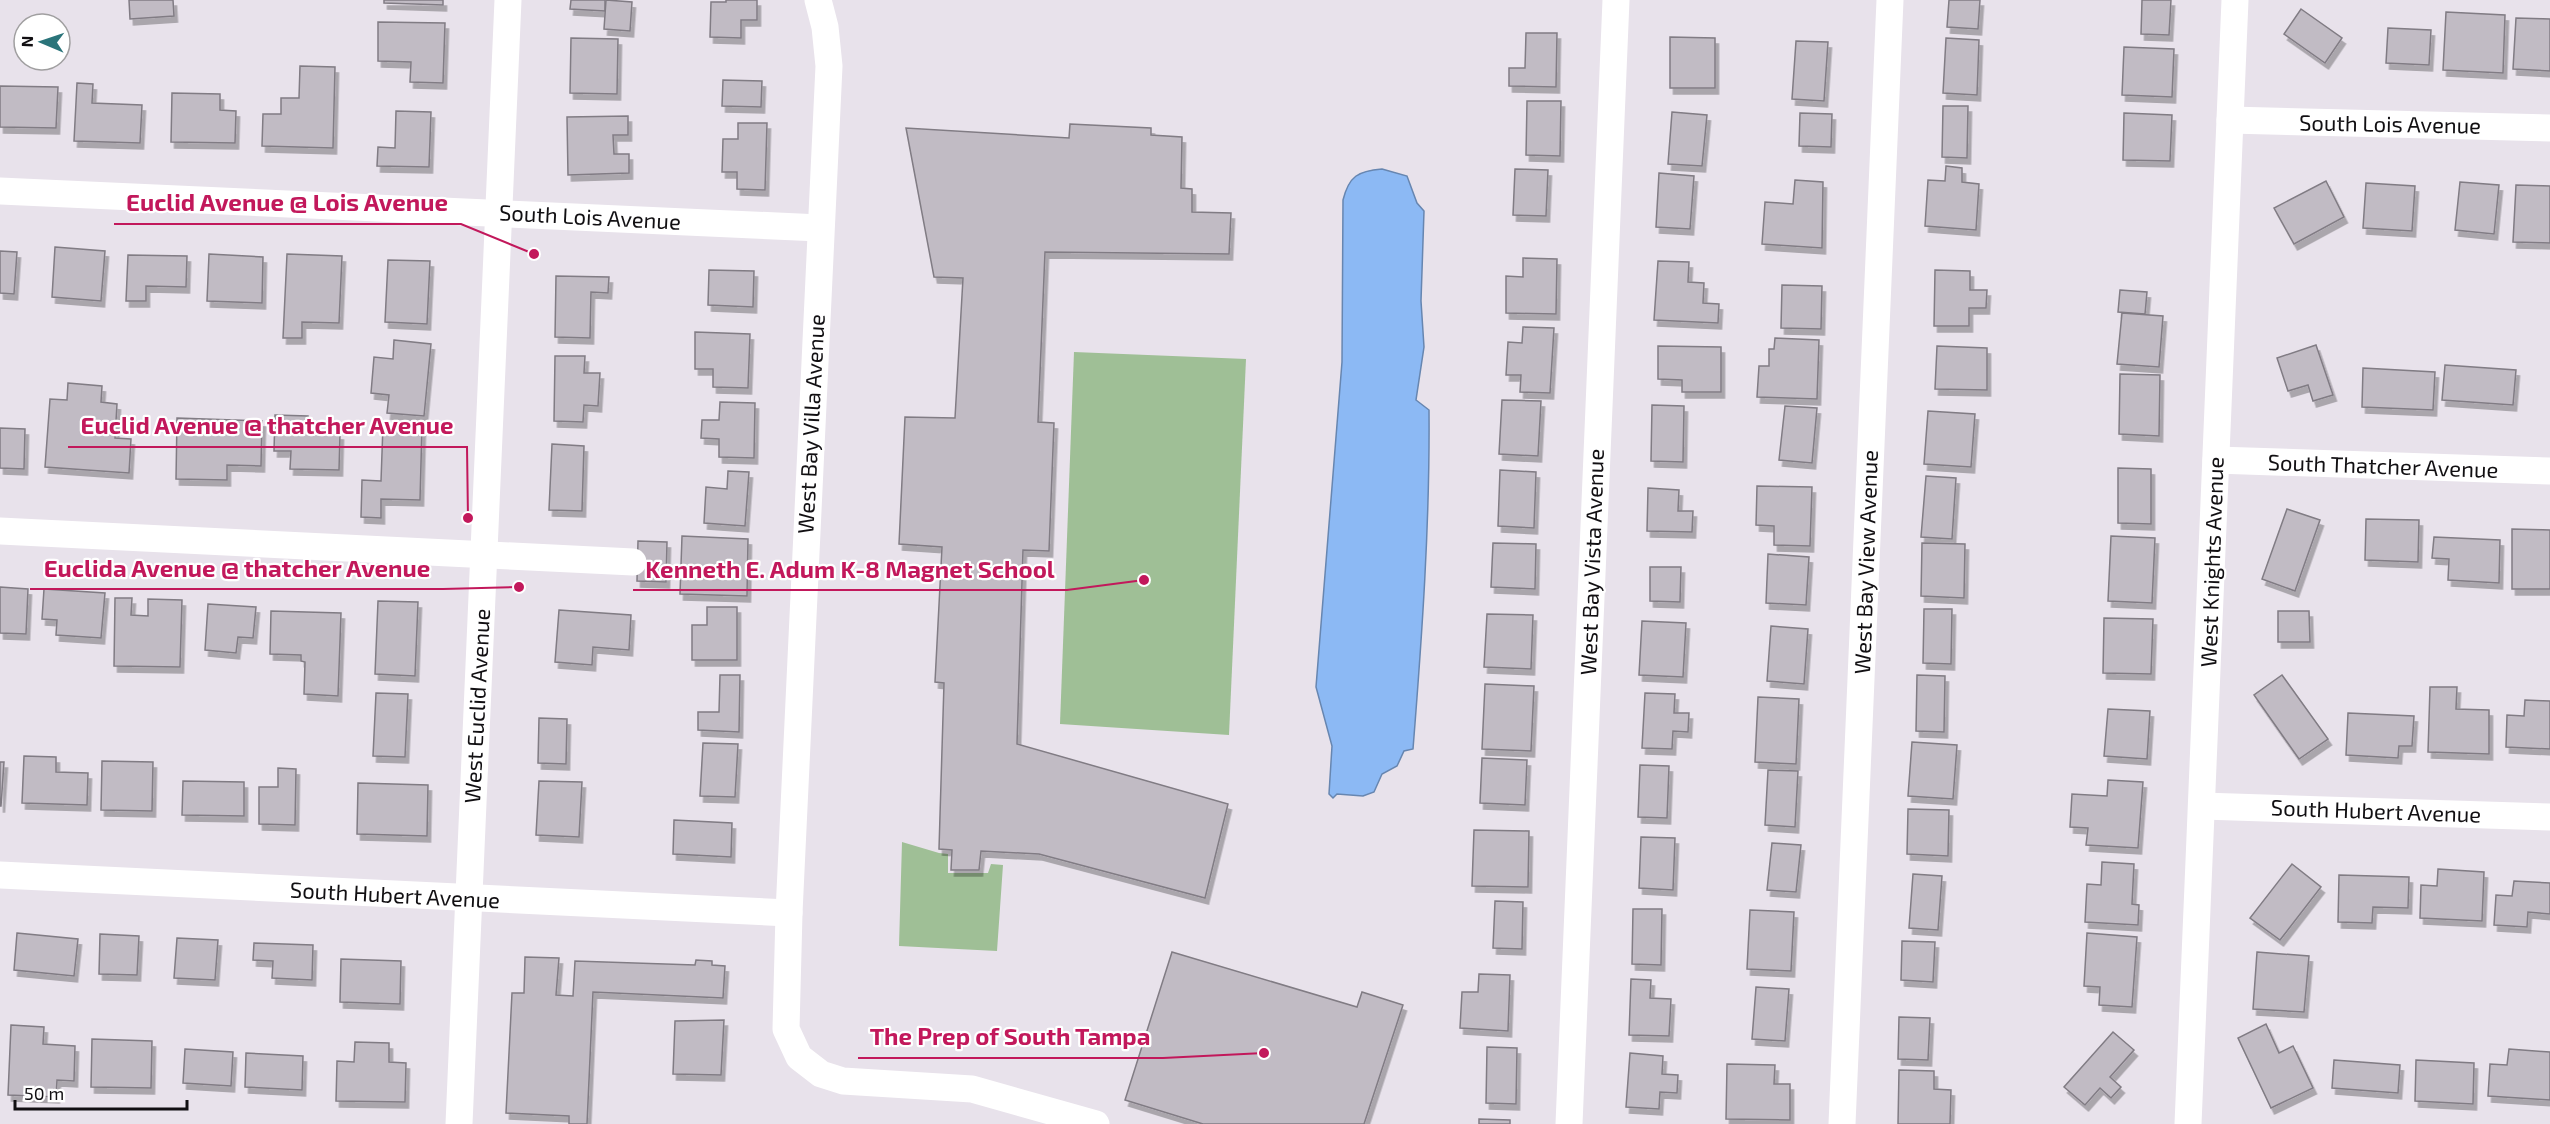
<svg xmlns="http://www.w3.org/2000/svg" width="2550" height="1124" font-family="'Exo 2',sans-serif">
  <defs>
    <filter id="shadow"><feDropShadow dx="3.5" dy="6" stdDeviation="0" flood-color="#0004"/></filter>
  </defs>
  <rect width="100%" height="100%" fill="#e8e2eb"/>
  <g fill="#9fbf96">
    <polygon points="1074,352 1246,359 1229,735 1060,724"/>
    <polygon points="902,842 939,853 948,854 948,873 988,873 991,864 1003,865 997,951 899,946"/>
  </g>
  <path fill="#8cb9f4" stroke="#6786b0" stroke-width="1.5" d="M1382,169L1407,176L1417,203L1424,211L1421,301L1424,347L1416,400L1429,410C1430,523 1422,636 1413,749L1404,751L1397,766L1382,774L1374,792L1363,796L1337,794L1333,798L1329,794L1332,746L1316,687L1342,362L1343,200C1349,176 1358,171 1382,169Z"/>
  <g fill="#c1bbc4" stroke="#817c84" stroke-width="1.5" filter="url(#shadow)">
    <polygon points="129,0 173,0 174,16 130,19"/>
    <polygon points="384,0 443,0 443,5 384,3"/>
    <polygon points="571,0 605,0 605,11 570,9"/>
    <polygon points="606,0 632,2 630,31 604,29"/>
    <polygon points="726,0 757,0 757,20 741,20 741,38 710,37 711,2 726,2"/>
    <polygon points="1949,0 1980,0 1978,29 1947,27"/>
    <polygon points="2142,0 2171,0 2169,35 2141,34"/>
    <polygon points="2301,9 2342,38 2325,63 2284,34"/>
    <polygon points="2446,12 2505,15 2503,73 2443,70"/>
    <polygon points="2516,18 2550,19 2550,71 2513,69"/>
    <polygon points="378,22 445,23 443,83 410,82 411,62 378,61"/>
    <polygon points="2388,28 2431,30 2429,65 2386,63"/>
    <polygon points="1526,33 1557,33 1556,87 1509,86 1509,68 1525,68"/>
    <polygon points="1670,37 1715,38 1715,88 1670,88"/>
    <polygon points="571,38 618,39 617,94 570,93"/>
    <polygon points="1946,38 1979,40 1977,95 1943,93"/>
    <polygon points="1796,41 1828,42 1824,101 1792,99"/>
    <polygon points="2124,47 2174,49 2172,97 2122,95"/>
    <polygon points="300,66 335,67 333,148 262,146 263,114 281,114 281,98 299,98"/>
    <polygon points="723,80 762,81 761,107 722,106"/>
    <polygon points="77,83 93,84 92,103 142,105 140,143 74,141"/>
    <polygon points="0,86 58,87 56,128 0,127"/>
    <polygon points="172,93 220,94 220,110 236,111 235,143 171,142"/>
    <polygon points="1527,101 1561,101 1560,156 1526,155"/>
    <polygon points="1943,106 1968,106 1967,158 1942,157"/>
    <polygon points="396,111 431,112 429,167 377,166 378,147 395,148"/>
    <polygon points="1672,112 1707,115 1702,166 1668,164"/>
    <polygon points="1800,113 1832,114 1831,147 1799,146"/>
    <polygon points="2124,113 2172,115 2170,161 2123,160"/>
    <polygon points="628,116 628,135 613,135 614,154 629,154 629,173 568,175 567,117"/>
    <polygon points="738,123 767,123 765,190 737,189 737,172 722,172 723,139 738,139"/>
    <polygon points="1070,124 1151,128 1151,135 1182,137 1181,188 1192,189 1192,212 1231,213 1229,254 1045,252 1038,422 1054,423 1049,551 1023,550 1017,744 1228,804 1205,898 1039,854 981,851 979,870 951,870 952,850 939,849 944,683 935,682 942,547 899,544 905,417 955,418 963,278 934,277 906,128 1069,138"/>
    <polygon points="1946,166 1962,168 1962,182 1979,184 1976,230 1925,226 1928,180 1945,181"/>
    <polygon points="1515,169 1548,170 1546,216 1513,215"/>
    <polygon points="1659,173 1694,176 1690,229 1656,227"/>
    <polygon points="1795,180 1823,182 1822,248 1762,244 1765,202 1793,204"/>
    <polygon points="2326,181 2344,217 2294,244 2274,208"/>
    <polygon points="2460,182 2499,185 2494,234 2455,230"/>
    <polygon points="2366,183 2415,186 2412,231 2363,228"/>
    <polygon points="2516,185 2550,186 2550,243 2513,242"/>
    <polygon points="55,247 105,251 101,301 52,297"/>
    <polygon points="0,251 17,252 14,294 0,293"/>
    <polygon points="209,254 263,257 262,303 207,301"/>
    <polygon points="287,254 342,256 339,323 302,322 302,338 283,338"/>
    <polygon points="128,255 187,256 186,287 146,286 146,301 126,301"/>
    <polygon points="1523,258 1557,259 1556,314 1506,313 1506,276 1523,277"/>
    <polygon points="388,260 430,261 427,324 385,322"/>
    <polygon points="1658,261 1689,262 1688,282 1704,283 1703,303 1719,304 1718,323 1654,320"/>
    <polygon points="709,270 754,271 753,307 708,305"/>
    <polygon points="1935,270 1970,271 1970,290 1987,290 1986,308 1969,308 1969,326 1934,326"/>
    <polygon points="556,276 609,277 608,293 591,292 590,338 555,337"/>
    <polygon points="1782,285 1822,286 1821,329 1781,328"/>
    <polygon points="2120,290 2147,292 2145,314 2118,312"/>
    <polygon points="2122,313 2163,316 2159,367 2117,364"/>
    <polygon points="1523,327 1554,328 1550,393 1520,392 1521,375 1506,375 1508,342 1522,343"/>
    <polygon points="695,332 750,334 748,388 713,387 713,369 695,369"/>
    <polygon points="1775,338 1819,340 1817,399 1757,397 1759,366 1769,366 1769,349 1774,349"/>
    <polygon points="394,340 431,344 424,416 387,413 389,395 371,393 374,357 393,359"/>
    <polygon points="2316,345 2333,395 2313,401 2308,385 2288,391 2277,358"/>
    <polygon points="1658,346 1721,347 1721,392 1682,392 1682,380 1658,379"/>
    <polygon points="1937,346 1987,348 1987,390 1935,389"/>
    <polygon points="555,356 585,356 584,373 600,373 598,406 584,405 583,422 554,421"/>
    <polygon points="2445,365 2516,370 2513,405 2442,400"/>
    <polygon points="2363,368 2435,372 2433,410 2362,407"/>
    <polygon points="2120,374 2160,375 2159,436 2119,434"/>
    <polygon points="68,383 102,386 101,402 117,404 115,438 131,439 129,473 45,467 50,399 67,400"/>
    <polygon points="1502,400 1541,401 1538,456 1499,454"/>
    <polygon points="720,402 755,403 754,458 719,457 719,439 701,438 702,420 719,420"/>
    <polygon points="1652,405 1684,406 1683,462 1651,461"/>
    <polygon points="1785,406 1817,408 1812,463 1779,460"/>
    <polygon points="1928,411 1975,414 1971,467 1924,464"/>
    <polygon points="275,415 308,416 307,433 340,434 339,470 290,469 291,451 274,451"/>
    <polygon points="177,418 262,421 261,466 227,465 227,480 176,479"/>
    <polygon points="383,425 422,426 420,500 381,499 381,518 361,517 362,480 381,481"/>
    <polygon points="0,428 25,429 24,469 0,468"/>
    <polygon points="552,444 584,446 582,511 549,510"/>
    <polygon points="2118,468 2151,469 2151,524 2118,523"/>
    <polygon points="1500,470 1536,472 1534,528 1498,526"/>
    <polygon points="728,471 749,472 745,526 704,523 706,487 727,489"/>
    <polygon points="1926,476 1956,478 1952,539 1921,537"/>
    <polygon points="1757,486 1812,487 1810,546 1774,545 1774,526 1756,525"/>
    <polygon points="1648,488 1679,490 1678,511 1693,511 1692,532 1647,531"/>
    <polygon points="2287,509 2320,520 2295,591 2262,579"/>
    <polygon points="2366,519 2419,520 2418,562 2365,560"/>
    <polygon points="2512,529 2550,530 2550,589 2512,589"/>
    <polygon points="682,536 748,539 747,596 680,594"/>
    <polygon points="2111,536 2155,538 2152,603 2108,601"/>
    <polygon points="2434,537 2500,540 2499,583 2448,580 2449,559 2432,558"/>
    <polygon points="638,541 667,542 666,582 637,581"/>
    <polygon points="1493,543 1536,544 1535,589 1491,587"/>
    <polygon points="1922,543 1965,544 1964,598 1921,596"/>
    <polygon points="1768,554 1809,557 1806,605 1766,603"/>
    <polygon points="1650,567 1681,567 1680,602 1650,601"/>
    <polygon points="0,587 28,589 26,634 0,633"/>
    <polygon points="44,589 105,593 101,638 56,635 57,620 42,619"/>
    <polygon points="115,598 132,598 131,615 148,616 148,599 182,600 180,667 114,666"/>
    <polygon points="378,601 418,602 415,676 375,674"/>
    <polygon points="208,604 256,607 253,638 238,637 236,653 205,650"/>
    <polygon points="707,607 737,607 737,660 692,660 692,625 707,625"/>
    <polygon points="1924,609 1952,609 1951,664 1923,663"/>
    <polygon points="559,610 631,615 629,650 593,647 592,665 555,662"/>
    <polygon points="271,611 341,613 338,696 304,694 305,662 301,661 301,655 270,654"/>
    <polygon points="2278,611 2309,611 2310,642 2278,642"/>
    <polygon points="1487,614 1533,615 1531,669 1484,667"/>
    <polygon points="2104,618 2153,619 2151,674 2103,673"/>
    <polygon points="1642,621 1686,623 1683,677 1639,675"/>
    <polygon points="1771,626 1808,629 1804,684 1767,681"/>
    <polygon points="720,675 740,675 739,732 698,730 698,712 719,712"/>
    <polygon points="1917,675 1945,676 1944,732 1916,731"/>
    <polygon points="2282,675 2328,739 2299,759 2254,695"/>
    <polygon points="1485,684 1534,686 1531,751 1482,749"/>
    <polygon points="2430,687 2457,687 2456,709 2489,710 2489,754 2428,752"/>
    <polygon points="376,693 408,694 405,757 373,756"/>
    <polygon points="1645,693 1675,694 1674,713 1689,713 1688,732 1673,731 1672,749 1642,748"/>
    <polygon points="1758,697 1799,699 1796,764 1755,762"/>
    <polygon points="2525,700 2550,701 2550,749 2506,747 2507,715 2524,716"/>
    <polygon points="2108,709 2150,711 2147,759 2104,756"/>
    <polygon points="2348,713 2414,716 2412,746 2399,746 2398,758 2346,755"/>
    <polygon points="539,718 567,719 566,764 538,763"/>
    <polygon points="1912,742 1957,745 1953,799 1908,796"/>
    <polygon points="703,743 738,744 735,797 700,796"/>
    <polygon points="24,756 56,757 56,772 88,773 87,805 22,803"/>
    <polygon points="1482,758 1527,760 1525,805 1480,803"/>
    <polygon points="102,761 153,762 152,811 101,810"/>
    <polygon points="0,762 4,762 1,806 0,806"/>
    <polygon points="1640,765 1669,766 1667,818 1638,817"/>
    <polygon points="278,768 296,769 295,825 259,824 259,787 278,787"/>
    <polygon points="1768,770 1798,771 1795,827 1765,825"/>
    <polygon points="2108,780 2143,782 2138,848 2086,845 2088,828 2070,827 2072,794 2107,796"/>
    <polygon points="183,781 244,782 244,816 182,815"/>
    <polygon points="539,781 582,782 579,837 536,835"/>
    <polygon points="358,783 428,785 427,836 357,834"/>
    <polygon points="1908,809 1949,810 1948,856 1907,854"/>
    <polygon points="674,820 732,823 731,857 673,854"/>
    <polygon points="1474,830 1529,831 1528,887 1472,886"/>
    <polygon points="1641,837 1675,838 1673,890 1639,888"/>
    <polygon points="1772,843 1801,845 1796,892 1767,890"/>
    <polygon points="2102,862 2134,864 2132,904 2139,905 2138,925 2085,922 2087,884 2101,885"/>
    <polygon points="2292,864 2321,887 2280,940 2250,918"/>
    <polygon points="2438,869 2484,872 2482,921 2420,918 2421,885 2437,886"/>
    <polygon points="1913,874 1942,876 1938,930 1909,928"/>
    <polygon points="2339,875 2409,877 2408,908 2373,907 2372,923 2338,922"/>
    <polygon points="2514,881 2550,883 2550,914 2528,912 2527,927 2494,925 2496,895 2512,896"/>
    <polygon points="1495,901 1523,902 1522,949 1493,948"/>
    <polygon points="1633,909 1662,909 1661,965 1632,964"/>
    <polygon points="1750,910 1794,912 1791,971 1747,969"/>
    <polygon points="17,933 78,939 74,976 14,970"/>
    <polygon points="2087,933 2137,937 2132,1007 2099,1005 2100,987 2084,986"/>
    <polygon points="100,934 139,936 137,975 99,974"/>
    <polygon points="177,938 218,940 215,980 174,978"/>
    <polygon points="1902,941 1935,942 1933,982 1901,980"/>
    <polygon points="254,943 313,945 312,980 272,978 273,961 253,960"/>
    <polygon points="1172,952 1357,1007 1362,992 1403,1005 1364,1124 1203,1124 1125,1100"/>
    <polygon points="2257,952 2309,956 2304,1012 2253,1009"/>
    <polygon points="525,957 559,958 556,995 573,996 575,961 695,965 696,960 712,961 712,965 725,966 723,998 593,992 587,1124 569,1124 569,1116 506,1113 512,993 524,993"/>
    <polygon points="341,959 401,961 400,1004 340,1002"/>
    <polygon points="1479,974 1510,975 1508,1031 1460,1028 1462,992 1478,992"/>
    <polygon points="1631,979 1651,980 1650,998 1671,999 1669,1036 1629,1035"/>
    <polygon points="1756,987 1789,989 1785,1041 1752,1039"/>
    <polygon points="1899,1017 1930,1018 1928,1060 1898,1059"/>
    <polygon points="724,1020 721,1075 673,1074 675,1021"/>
    <polygon points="2266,1024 2279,1053 2293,1046 2313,1088 2271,1108 2238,1038"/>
    <polygon points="11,1025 44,1027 43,1044 75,1046 74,1081 57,1080 56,1097 8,1095"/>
    <polygon points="2113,1032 2134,1050 2110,1077 2121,1087 2111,1098 2100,1088 2085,1105 2064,1087"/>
    <polygon points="92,1039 152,1041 151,1088 91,1087"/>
    <polygon points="355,1042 389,1043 389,1062 406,1063 405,1102 336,1101 337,1061 354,1062"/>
    <polygon points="1487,1047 1517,1048 1516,1104 1486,1103"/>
    <polygon points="185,1049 233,1052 231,1086 183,1083"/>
    <polygon points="2509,1049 2550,1052 2550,1100 2488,1096 2490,1064 2507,1065"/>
    <polygon points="246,1053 303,1056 302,1090 245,1087"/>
    <polygon points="1630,1053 1663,1056 1662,1074 1678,1075 1677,1093 1660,1092 1659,1109 1626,1107"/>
    <polygon points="2334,1060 2400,1065 2398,1093 2332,1088"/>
    <polygon points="2416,1060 2474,1063 2473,1104 2415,1101"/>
    <polygon points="1727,1064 1775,1065 1774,1084 1790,1084 1790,1120 1726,1119"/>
    <polygon points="1899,1070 1934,1071 1934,1089 1951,1090 1950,1124 1898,1124"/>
    <polygon points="1479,1119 1510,1120 1510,1124 1479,1124"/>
  </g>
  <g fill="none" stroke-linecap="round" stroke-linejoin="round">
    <g stroke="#fff" stroke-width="27">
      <polyline points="818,0 825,27 829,66 789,913 786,1029 799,1057 821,1074 843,1081 972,1089 1096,1124"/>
      <polyline points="2230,120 2550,128"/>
      <polyline points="0,191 820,228"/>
      <polyline points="2216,460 2550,471"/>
      <polyline points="0,531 633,562"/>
      <polyline points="2202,806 2550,817"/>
      <polyline points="0,875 789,913"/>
      <polyline points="459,1124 508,0"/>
      <polyline points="1569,1124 1616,0"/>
      <polyline points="1842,1124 1890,0"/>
      <polyline points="2188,1124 2235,0"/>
    </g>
  </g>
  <g text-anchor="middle" stroke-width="4.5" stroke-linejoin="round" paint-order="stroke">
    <g font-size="22" fill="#110f12" stroke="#fff">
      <text transform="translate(2390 124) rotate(1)" y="8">South Lois Avenue</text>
      <text transform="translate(590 217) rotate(3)" y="8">South Lois Avenue</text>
      <text transform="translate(811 424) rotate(-87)" y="8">West Bay Villa Avenue</text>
      <text transform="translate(2383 466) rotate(2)" y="8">South Thatcher Avenue</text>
      <text transform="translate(1592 562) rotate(-88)" y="8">West Bay Vista Avenue</text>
      <text transform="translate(1866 562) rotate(-88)" y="8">West Bay View Avenue</text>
      <text transform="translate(2212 562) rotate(-88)" y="8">West Knights Avenue</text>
      <text transform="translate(477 706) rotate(-87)" y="8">West Euclid Avenue</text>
      <text transform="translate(2376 811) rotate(2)" y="8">South Hubert Avenue</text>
      <text transform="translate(395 895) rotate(3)" y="8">South Hubert Avenue</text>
    </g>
  </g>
  <path fill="none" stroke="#c2185b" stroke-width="2" d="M534 254L461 224H114M468 518L467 447H68M519 587L443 589H30M1144 580L1067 590H633M1264 1053L1163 1058H858"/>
  <g fill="#c2185b" stroke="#fff" stroke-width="2">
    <circle cx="534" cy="254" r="6"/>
    <circle cx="468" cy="518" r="6"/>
    <circle cx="519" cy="587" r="6"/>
    <circle cx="1144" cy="580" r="6"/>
    <circle cx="1264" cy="1053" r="6"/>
  </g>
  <g font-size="24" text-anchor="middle" font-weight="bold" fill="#c2185b" stroke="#fff" stroke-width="4.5" stroke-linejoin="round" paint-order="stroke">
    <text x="287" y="211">Euclid Avenue @ Lois Avenue</text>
    <text x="267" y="434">Euclid Avenue @ thatcher Avenue</text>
    <text x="237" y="577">Euclida Avenue @ thatcher Avenue</text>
    <text x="850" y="578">Kenneth E. Adum K-8 Magnet School</text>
    <text x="1010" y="1045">The Prep of South Tampa</text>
  </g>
  <g transform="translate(42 42) rotate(272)"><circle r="28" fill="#ffffff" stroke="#a09fa0" stroke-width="1.5"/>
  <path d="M0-4.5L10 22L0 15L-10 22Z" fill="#2a747a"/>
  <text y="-9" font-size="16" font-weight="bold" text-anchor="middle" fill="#110f12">N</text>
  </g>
  <path d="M15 1100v9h172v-9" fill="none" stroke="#110f12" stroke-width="3"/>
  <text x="24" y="1100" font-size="18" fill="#110f12" stroke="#ffffff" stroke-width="4.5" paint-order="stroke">50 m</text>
</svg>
